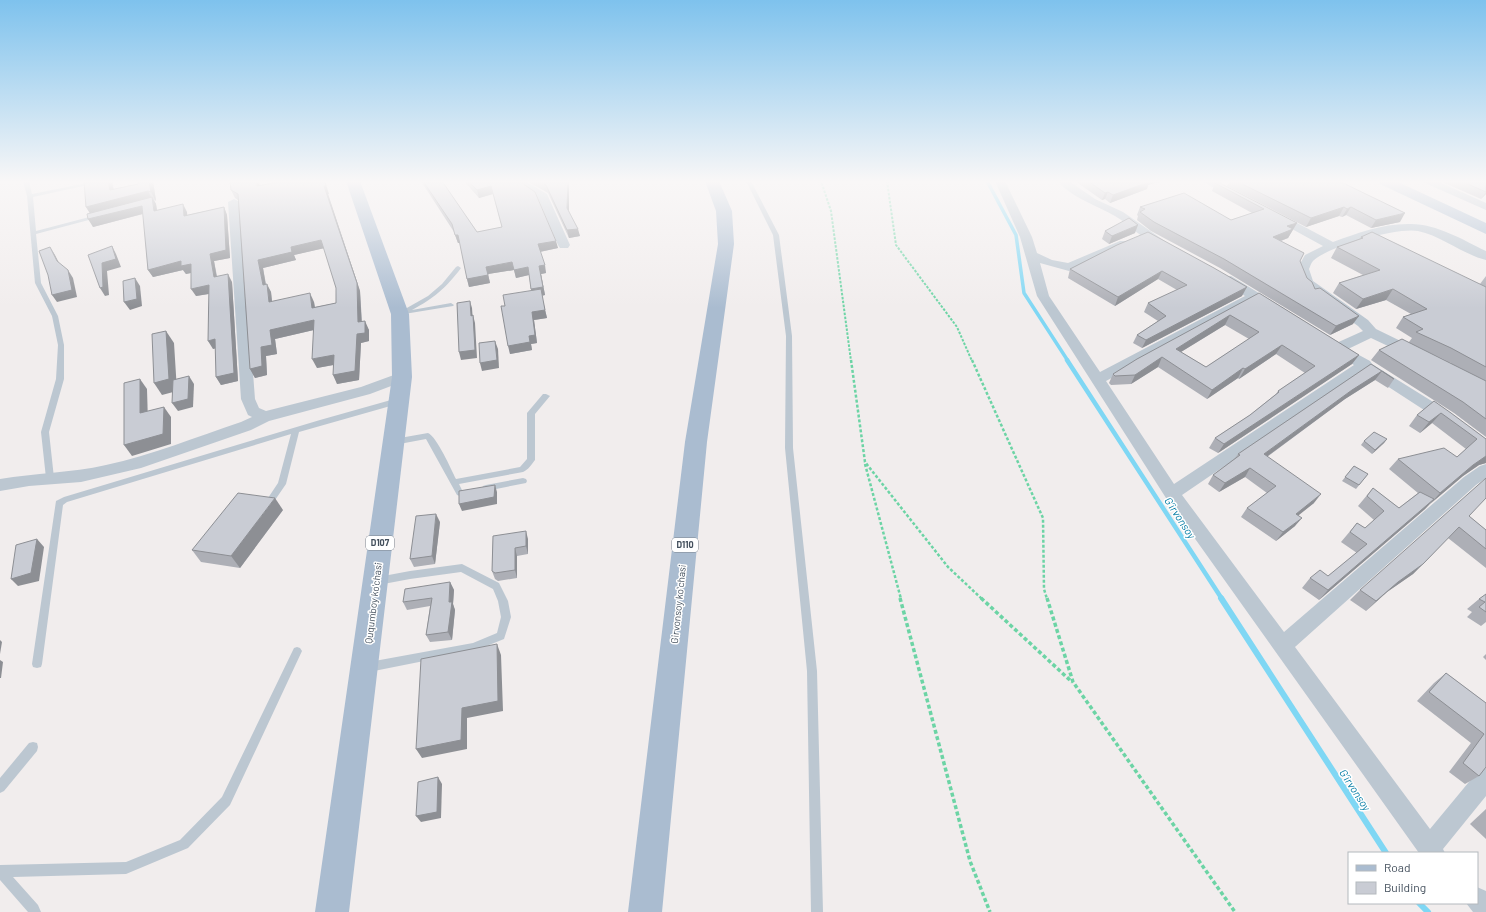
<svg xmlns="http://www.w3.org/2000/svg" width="1486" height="912" font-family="Barlow,sans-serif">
  <rect width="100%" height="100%" fill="#f1eded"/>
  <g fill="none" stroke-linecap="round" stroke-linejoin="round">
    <polyline stroke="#7fd7f4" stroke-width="3.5" points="987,181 1016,235 1024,293 1068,361"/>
    <polyline stroke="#7fd7f4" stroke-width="4.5" points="1067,360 1222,599"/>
    <g stroke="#7fd7f4" stroke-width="6">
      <polyline points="1221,598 1386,853"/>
      <polyline points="1419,903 1428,912"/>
    </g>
    <g stroke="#6cd4a5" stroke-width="2" stroke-dasharray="2.5 1.5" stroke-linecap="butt">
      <polyline points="818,181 822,184 831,211 851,361"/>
      <polyline points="887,181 896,245 957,327 972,361"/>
    </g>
    <g stroke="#6cd4a5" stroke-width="2.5" stroke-dasharray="3 2" stroke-linecap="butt">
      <polyline points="851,360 865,462 948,567 982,599"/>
      <polyline points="972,360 1043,518 1044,589 1047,599"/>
      <polyline points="865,464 901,599"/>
    </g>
    <g stroke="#6cd4a5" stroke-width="3.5" stroke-dasharray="4 2.5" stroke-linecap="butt">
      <polyline points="900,598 970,861 990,912"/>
      <polyline points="981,598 1072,682"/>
      <polyline points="1047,598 1073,682 1235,912"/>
    </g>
    <g fill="#bcc7d1" fill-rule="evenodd">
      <polygon points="23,181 29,181 32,194 97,181 106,181 33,197 36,231 97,215 100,217 36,234 41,283 58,316 64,345 64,379 49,432 54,478 53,480 47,480 46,478 41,432 56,379 58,345 52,316 35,283 27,196"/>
      <polygon points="746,181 751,181 779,235 792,336 793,448 817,671 823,912 811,912 807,671 785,448 786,336 773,235"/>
      <path d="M458,266L461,268C446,288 434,298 412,310L451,303L454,305L453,306L398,315V313L428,296L442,284L456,267Z"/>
      <path d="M543,394H546L550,396L535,414V460C532,464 528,470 523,472L459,484L462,490H471L472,492L471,494L460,496L457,495L426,439L394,445L390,442L394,439L428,433C437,437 451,469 456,479L520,467L527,459V413Z"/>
      <polygon points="398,398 402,401 401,403 299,432 286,484 273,503 267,503 266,501 278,483 291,434 67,502 63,505 42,664 41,667 37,668 33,667 32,664 56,501 64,497 320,420"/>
      <polygon points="523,478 526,479 527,481 526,483 486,491 483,490 482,488 483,486 486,485"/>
      <polygon points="462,564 499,583 508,601 511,617 504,639 474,651 369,672 365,670 364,667 365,664 369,662 473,643 497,633 501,617 498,601 493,589 461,572 410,579 378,585 375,584 373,581 375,578 378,577 410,571"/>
      <polygon points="297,647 300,648 302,651 230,805 188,848 126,874 13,877 38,905 41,912 28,912 0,880 0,865 126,862 180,840 222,797 294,648"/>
      <polygon points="33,742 37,743 38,747 37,751 4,791 0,793 0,778 29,743"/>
    </g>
    <g fill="#bcc7d1" fill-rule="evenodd">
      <polygon points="513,181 525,181 547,194 570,245 568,248 560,248 558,245 538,198 530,194"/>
      <path d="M995,181H1005L1032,237L1037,253L1052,260L1068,263L1120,241H1128L1130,244L1128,247L1069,271L1040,263L1049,296L1100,372L1245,296L1223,282L1221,279L1223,276H1231L1277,304L1279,307L1277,310L1272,311L1254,301L1106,381L1174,484L1354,365L1332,351L1330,348L1332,345L1363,331L1358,326L1303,286L1297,269L1305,255L1323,246L1272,218L1270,216L1272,214H1280L1333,242C1357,233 1385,223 1411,224C1437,224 1463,240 1486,251V260C1462,254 1442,236 1418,231C1398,227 1328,246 1313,261C1311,263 1310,267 1309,269L1313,281L1368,320L1376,329L1417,349L1419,352L1417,355L1412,356L1407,355L1371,338L1348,349L1370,361L1372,364L1451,413L1454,417L1451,421L1446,422L1441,421L1364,371L1182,495L1284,632L1464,477L1480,466L1486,464V478L1476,485L1295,647L1430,829L1478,771L1486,768V796L1443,849L1445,853H1419L1166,498L1037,296L1020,237Z"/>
      <path d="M1058,181H1069L1095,199L1123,212L1169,244L1167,247C1164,247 1161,248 1158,246C1142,239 1130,225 1115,216C1098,206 1070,197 1058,181Z"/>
      <polygon points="1202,181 1214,181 1238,193 1240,195 1238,197 1230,197"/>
      <polygon points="1424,181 1437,181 1486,203 1486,210 1425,183"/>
      <path d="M234,199L240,202L255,399L259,408L266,411L361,387L402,372L407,374L409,377L407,380L370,394L269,421L251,430L141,468L81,482L29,486L0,491V479C35,473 71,473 106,465C152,455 196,437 241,422L252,417L248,415L241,399L228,202Z"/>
      <polygon points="1477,887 1486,891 1486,912 1473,912 1466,903 1477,903"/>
    </g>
    <g fill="#aabcd0" fill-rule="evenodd">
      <polygon points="346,181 360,181 409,314 412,377 349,912 315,912 392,377 391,314"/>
      <polygon points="705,181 719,181 732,211 734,244 707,442 662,912 628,912 685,442 718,244 716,211"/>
      <polygon points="1378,181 1396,181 1486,223 1486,234 1380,184"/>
    </g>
  </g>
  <g fill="#adafb6" fill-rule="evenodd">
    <polygon points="112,181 114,190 138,184 138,181 153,181 156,201 154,200 156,204 157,210 187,212 187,215 224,207 227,215 230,258 214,261 217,276 232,282 238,381 221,385 216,377 216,348 213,349 209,294 196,296 191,273 186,274 183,270 153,277 148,270 143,214 93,227 90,213 86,207"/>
    <polygon points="421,181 442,181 477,232 502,227 493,194 479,198 464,181 519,181 558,248 540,252 546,273 541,274 545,295 542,296 547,318 534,320 537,343 531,344 532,350 510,354 505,306 531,290 529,275 516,278 514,270 488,274 490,283 469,287 467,279 460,243 458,243 454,232"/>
    <polygon points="527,181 568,181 569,189 569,211 580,236 569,238 548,193"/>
    <polygon points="1075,181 1162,181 1148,185 1147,189 1110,203 1105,199 1102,200"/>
    <polygon points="1230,181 1339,181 1400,222 1371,228 1346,215 1342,217 1339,216 1306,227 1227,186"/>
    <polygon points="1440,181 1486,181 1486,194 1481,199"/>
    <path d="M259,182V186L329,194H328L360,291L362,322L369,330V341L361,343L359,380L337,384L334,365L317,368L314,330L275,339L277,354L266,356L267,375L255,378L250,369L238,200L235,198L231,190ZM324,248L336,288V303L315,307L314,302H272L271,292L266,284L263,268L296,260L294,255Z"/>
    <polygon points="1215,183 1297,223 1288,238 1281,241 1300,261 1307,278 1315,289 1353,324 1330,335 1220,268 1151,231 1137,220 1138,216 1137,215 1140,207 1231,220 1252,213 1212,191"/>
    <polygon points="1105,231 1135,233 1109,244 1102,239"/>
    <path d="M1361,237L1480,284L1486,276V437L1454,413L1371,360L1379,350L1409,342L1412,338L1396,328L1403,317L1411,314L1386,300L1356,309L1333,293L1339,283L1363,275L1331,258L1337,247L1359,239ZM1426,351L1443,359L1451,363Z"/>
    <polygon points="1117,245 1242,296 1142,348 1133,343 1137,335 1158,321 1144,312 1148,303 1177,290 1158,279 1115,306 1068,278 1070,269"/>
    <path d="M1259,293L1359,355L1352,364L1218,453L1209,448L1215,438L1250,415L1276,394L1278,391L1305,373L1276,354L1239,379L1238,378L1207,399L1158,367L1131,384L1111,385L1109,383L1113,374ZM1225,325L1249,339L1206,367L1181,352Z"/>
    <polygon points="1371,364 1394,379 1388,388 1375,380 1345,399 1267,457 1314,503 1298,515 1295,526 1276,541 1241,517 1247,508 1267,493 1245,477 1219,492 1208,484 1213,475 1235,458 1238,454"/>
    <polygon points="1434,401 1486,439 1486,463 1479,465 1463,476 1430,504 1425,509 1319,600 1302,588 1310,578 1328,576 1357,553 1341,542 1357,523 1365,528 1374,520 1358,506 1373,488 1399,508 1418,493 1389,469 1398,459 1457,457 1466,449 1432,423 1420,433 1409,426 1417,415"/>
    <polygon points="1387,439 1384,443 1372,454 1361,445 1364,441"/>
    <polygon points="1354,466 1368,474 1356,489 1342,481"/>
    <polygon points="283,510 240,568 201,562 192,550"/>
    <polygon points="1469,516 1486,530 1486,568 1448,538 1413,574 1387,592 1366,611 1350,600 1360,590"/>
    <polygon points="440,522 435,564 414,567 410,559"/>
    <polygon points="493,536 528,539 528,554 517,556 517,578 498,581 495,579 492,571"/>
    <polygon points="450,582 454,590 453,604 455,610 452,640 430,642 426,635 430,606 407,610 403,602"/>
    <polygon points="1486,594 1486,622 1481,626 1467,617 1472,612 1467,609 1479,599"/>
    <polygon points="1486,654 1486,660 1483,657"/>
    <polygon points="1446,673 1486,703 1486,767 1479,776 1465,784 1449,772 1471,743 1417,701 1434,683"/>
    <polygon points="1486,809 1486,839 1470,824"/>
  </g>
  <g fill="#8d8f94">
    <polygon points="108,181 112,181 115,199 110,190"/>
    <polygon points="149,181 153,181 156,201 151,192"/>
    <polygon points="256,181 258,181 259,182 261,194 257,186"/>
    <polygon points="325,181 329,194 328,194 360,291 362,331 358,322 324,186"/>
    <polygon points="568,181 569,189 569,216 567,208"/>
    <polygon points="1146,181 1162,181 1148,185 1147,189 1110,203 1113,195"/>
    <polygon points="491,186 493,194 479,198 477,190"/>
    <polygon points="148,191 152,199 152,197 156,204 158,218 154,211 153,200 91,215 86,207"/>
    <polygon points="1108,192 1105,199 1102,200 1105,193"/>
    <polygon points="1486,192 1486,194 1481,199"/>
    <polygon points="183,204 187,212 188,223 184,216"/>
    <polygon points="142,206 146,213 93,227 88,219"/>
    <polygon points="224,207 227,215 230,258 214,261 218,285 214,277 210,254"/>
    <polygon points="1344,207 1339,216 1306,227 1311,218"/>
    <polygon points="1351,207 1346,215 1342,217 1347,209"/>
    <polygon points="1405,213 1400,222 1371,228 1376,220"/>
    <polygon points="1297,223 1288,238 1269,245 1273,237 1287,226"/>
    <polygon points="1138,225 1135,233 1109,244 1112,236"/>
    <polygon points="578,229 580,236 569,238 567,230"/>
    <polygon points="455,235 458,235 460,243 458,243"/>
    <polygon points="321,240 325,248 294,255 296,260 263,268 267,293 263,285 258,260 291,247"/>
    <polygon points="556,241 558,248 539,252 538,244"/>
    <polygon points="112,246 116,254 121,267 107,271 109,295 105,296 100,288 102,263"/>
    <polygon points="50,247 55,255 62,269 57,261"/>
    <polygon points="181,261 191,264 195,272 186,274 183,270 153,277 148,270"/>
    <polygon points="512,262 514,270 488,274 490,283 469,287 467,279 486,267"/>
    <polygon points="545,265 546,273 541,274 545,295 533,297 531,289 539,266"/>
    <polygon points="528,267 529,275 516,278 514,270"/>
    <polygon points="68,270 73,278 77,297 57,302 52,295"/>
    <polygon points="1162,271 1158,279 1115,306 1118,297"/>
    <polygon points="228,274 232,282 238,381 221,385 216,377"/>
    <polygon points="135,278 140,286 142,306 130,310 124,302"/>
    <polygon points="267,284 271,292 273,311 269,302"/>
    <polygon points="209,285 214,293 196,296 191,289"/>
    <polygon points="1247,287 1242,296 1142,348 1146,340"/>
    <polygon points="1393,289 1386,300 1356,309 1363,299"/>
    <polygon points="310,293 314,302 316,317 312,308"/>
    <polygon points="470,301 472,308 473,322 473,315 475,323 477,358 461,360 459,352 471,316"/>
    <polygon points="545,310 547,318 534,320 537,343 531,344 532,350 510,354 508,346 529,336 532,312"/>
    <polygon points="1230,315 1225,325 1171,358 1176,349"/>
    <polygon points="1359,316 1353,324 1330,335 1336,326"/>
    <polygon points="314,320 318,329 275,339 277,354 266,356 267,375 255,378 250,369 270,330"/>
    <polygon points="365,321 369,330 369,341 361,343 359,380 337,384 333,375"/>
    <polygon points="166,331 174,343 177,391 162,395 154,383"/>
    <polygon points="215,339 220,347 213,349 208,341"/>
    <polygon points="495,341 498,349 499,368 482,371 480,363"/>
    <polygon points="1282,345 1276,354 1239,379 1245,369"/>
    <polygon points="334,355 338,364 317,368 312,359"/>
    <polygon points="1359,355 1352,364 1218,453 1224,444"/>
    <polygon points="1162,357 1158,367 1131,384 1135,375"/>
    <polygon points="1243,368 1238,378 1207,399 1212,390"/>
    <polygon points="1382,371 1375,380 1345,399 1258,463 1264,454 1352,390"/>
    <polygon points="189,376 194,384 193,407 178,411 172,403"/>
    <polygon points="140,379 147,389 148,423 140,413"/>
    <polygon points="164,407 171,417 171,444 132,456 124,445"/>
    <polygon points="1441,413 1432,423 1420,433 1429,422"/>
    <polygon points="1387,439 1384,443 1372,454 1375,450"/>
    <polygon points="1486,456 1486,463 1479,465 1463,476 1430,504 1440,493 1473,465"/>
    <polygon points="1250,468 1245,477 1219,492 1225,483"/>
    <polygon points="495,485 497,492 497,504 462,511 459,504"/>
    <polygon points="1321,494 1314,503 1289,523 1296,514"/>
    <polygon points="275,498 283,510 240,568 231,556"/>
    <polygon points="1434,499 1425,509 1319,600 1328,590"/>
    <polygon points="436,514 440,522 435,564 432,556"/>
    <polygon points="1302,518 1295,526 1276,541 1283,532"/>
    <polygon points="526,531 528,539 528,554 526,546"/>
    <polygon points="37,539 44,547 39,581 18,586 11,579"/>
    <polygon points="515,548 517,556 517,578 515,570"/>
    <polygon points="1423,564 1413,574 1387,592 1366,611 1376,601 1398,582"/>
    <polygon points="450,582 454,590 453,604 455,610 452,640 448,632"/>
    <polygon points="0,640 2,642 0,654"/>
    <polygon points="497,644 501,655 503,711 467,718 467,749 422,758 416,749 462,708"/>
    <polygon points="0,660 3,662 1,678 0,678"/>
    <polygon points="438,777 442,784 441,818 421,822 416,816"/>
  </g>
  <g fill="#c9ccd4" stroke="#8d8f94" fill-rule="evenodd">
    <polygon points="84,181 108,181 110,190 138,184 138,181 149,181 151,192 148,191 86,207"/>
    <path d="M230,181H256L257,186L284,181H325L326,186H324L357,283L358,322L365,321V333L357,334L355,371L333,375L334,355L312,359L314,320L270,330L272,345L261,347L262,366L250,369L238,194L231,190ZM321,240L336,288V303L312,308L310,293L269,302L267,284L263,285L258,260L292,252L291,247Z"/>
    <polygon points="423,181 442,181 477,232 502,227 491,186 477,190 468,181 519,181 535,192 556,241 538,244 545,265 539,266 543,287 531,289 528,267 514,270 512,262 486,267 488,275 467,279 458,235 455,235 452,224"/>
    <polygon points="538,181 568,181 567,208 578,229 567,230 546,185"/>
    <polygon points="1088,181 1148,181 1149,182 1113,195 1108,192 1105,193"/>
    <polygon points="1236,181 1339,181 1405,213 1376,220 1351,207 1347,209 1344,207 1311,218"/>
    <polygon points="1461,181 1486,181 1486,192"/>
    <polygon points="1218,182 1297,223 1287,226 1293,229 1273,237 1304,253 1300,261 1307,278 1312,282 1315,289 1320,288 1359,316 1336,326 1224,259 1154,222 1140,212 1145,209 1140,207 1184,193 1231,220 1264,209 1215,183"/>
    <polygon points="152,197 154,211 183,204 184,216 224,207 226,250 210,254 214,277 228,274 234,373 216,377 215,339 208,341 209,285 191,289 191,264 181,266 181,261 148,270 142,206 88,219 87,214"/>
    <polygon points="1129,218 1138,225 1112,236 1105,231"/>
    <polygon points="1148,232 1214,268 1247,287 1146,340 1137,335 1166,316 1148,303 1187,285 1162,271 1118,297 1070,269 1117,245"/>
    <polygon points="1372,232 1486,287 1486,367 1451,348 1416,332 1423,329 1403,317 1427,309 1393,289 1363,299 1339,283 1380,270 1337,247 1363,238 1361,237"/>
    <polygon points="112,246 116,259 102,263 103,287 100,288 88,255"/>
    <polygon points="50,247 57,261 68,270 72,290 52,295 48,275 39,251"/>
    <polygon points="135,278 137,299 124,302 123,281"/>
    <polygon points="541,289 545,310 532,312 535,335 529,336 530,342 508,346 501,306 505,306 503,295"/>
    <path d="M1259,293L1359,355L1224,444L1215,438L1250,415L1279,392L1278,391L1315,366L1282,345L1245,369L1243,368L1212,390L1162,357L1135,375L1115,376L1113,374L1137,359ZM1230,315L1259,332L1206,367L1176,349Z"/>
    <polygon points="470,301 471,316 473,315 475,350 459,352 457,303"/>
    <polygon points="166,331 169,379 154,383 152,334"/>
    <polygon points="1402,339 1486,381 1486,419 1463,402 1379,350"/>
    <polygon points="495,341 497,360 480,363 479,343"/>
    <polygon points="1371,364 1394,379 1382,371 1352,390 1264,454 1321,494 1296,514 1302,518 1283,532 1247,508 1276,486 1250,468 1225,483 1213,475 1240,455 1238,454"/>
    <polygon points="189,376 188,399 172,403 173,380"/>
    <polygon points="140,379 140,413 164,407 163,434 124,445 124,383"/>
    <polygon points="1434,401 1451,413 1486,439 1486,456 1473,465 1440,493 1398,459 1444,448 1457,457 1477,439 1441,413 1429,422 1417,415"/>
    <polygon points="1374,432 1387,439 1375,450 1364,441"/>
    <polygon points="1354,466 1368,474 1359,485 1345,477"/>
    <polygon points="1486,478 1486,498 1469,516 1486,530 1486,549 1459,527 1423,564 1398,582 1376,601 1360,590"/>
    <polygon points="495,485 494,497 459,504 459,491"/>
    <polygon points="1373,488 1399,508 1420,492 1434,499 1328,590 1310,578 1320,570 1328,576 1367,544 1350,532 1357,523 1365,528 1384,511 1367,496"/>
    <polygon points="238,493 275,498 231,556 192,550"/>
    <polygon points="436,514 432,556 410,559 416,516"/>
    <polygon points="526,531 526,546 515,548 515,570 495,573 492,571 493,536"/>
    <polygon points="37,539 31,573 11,579 16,545"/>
    <polygon points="450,582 449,602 452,602 448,632 426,635 432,598 403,602 405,589"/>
    <polygon points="1486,594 1486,612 1479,607 1485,602 1479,599"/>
    <polygon points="497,644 498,701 462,708 461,740 416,749 421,659"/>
    <polygon points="1446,673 1486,703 1486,767 1479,776 1463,763 1484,734 1429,692"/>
    <polygon points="438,777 437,812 416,816 418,782"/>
  </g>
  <linearGradient id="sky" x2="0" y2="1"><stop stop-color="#7ec2ed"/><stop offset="0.59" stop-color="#f9f7f7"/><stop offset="1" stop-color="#f9f7f7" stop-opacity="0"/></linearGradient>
  <rect width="1486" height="308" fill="url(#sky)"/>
  <g text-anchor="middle" stroke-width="3" stroke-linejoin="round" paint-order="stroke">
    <g fill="#fff" stroke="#7c848e" stroke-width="1">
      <rect x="366" y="536" width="28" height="14" rx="3"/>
      <rect x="672" y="538" width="26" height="14" rx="3"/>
    </g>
    <g font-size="9" font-weight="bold" fill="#44505d">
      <text x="380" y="546">D107</text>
      <text x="685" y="548">D110</text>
    </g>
    <g font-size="10" fill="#44505d" stroke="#fff">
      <text transform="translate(373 603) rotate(-83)" y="4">Ququmboy ko'chasi</text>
      <text transform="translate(678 604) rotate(-84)" y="4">Girvonsoy koʻchasi</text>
    </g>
    <g font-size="11" font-style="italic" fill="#027ba4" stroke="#fff">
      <text transform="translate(1180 518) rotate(57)" y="4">G‘irvonsoy</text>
      <text transform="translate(1355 790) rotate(57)" y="4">G‘irvonsoy</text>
    </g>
  </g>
  <rect x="1348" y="852" width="130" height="52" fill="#ffffff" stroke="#b4b9be"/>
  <rect x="1356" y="865" width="20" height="6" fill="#aabcd0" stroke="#b4b9be"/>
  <text x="1384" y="872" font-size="12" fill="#44505d">Road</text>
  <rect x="1356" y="882" width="20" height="12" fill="#c9ccd4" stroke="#b4b9be"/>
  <text x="1384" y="892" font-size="12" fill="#44505d">Building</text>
</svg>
